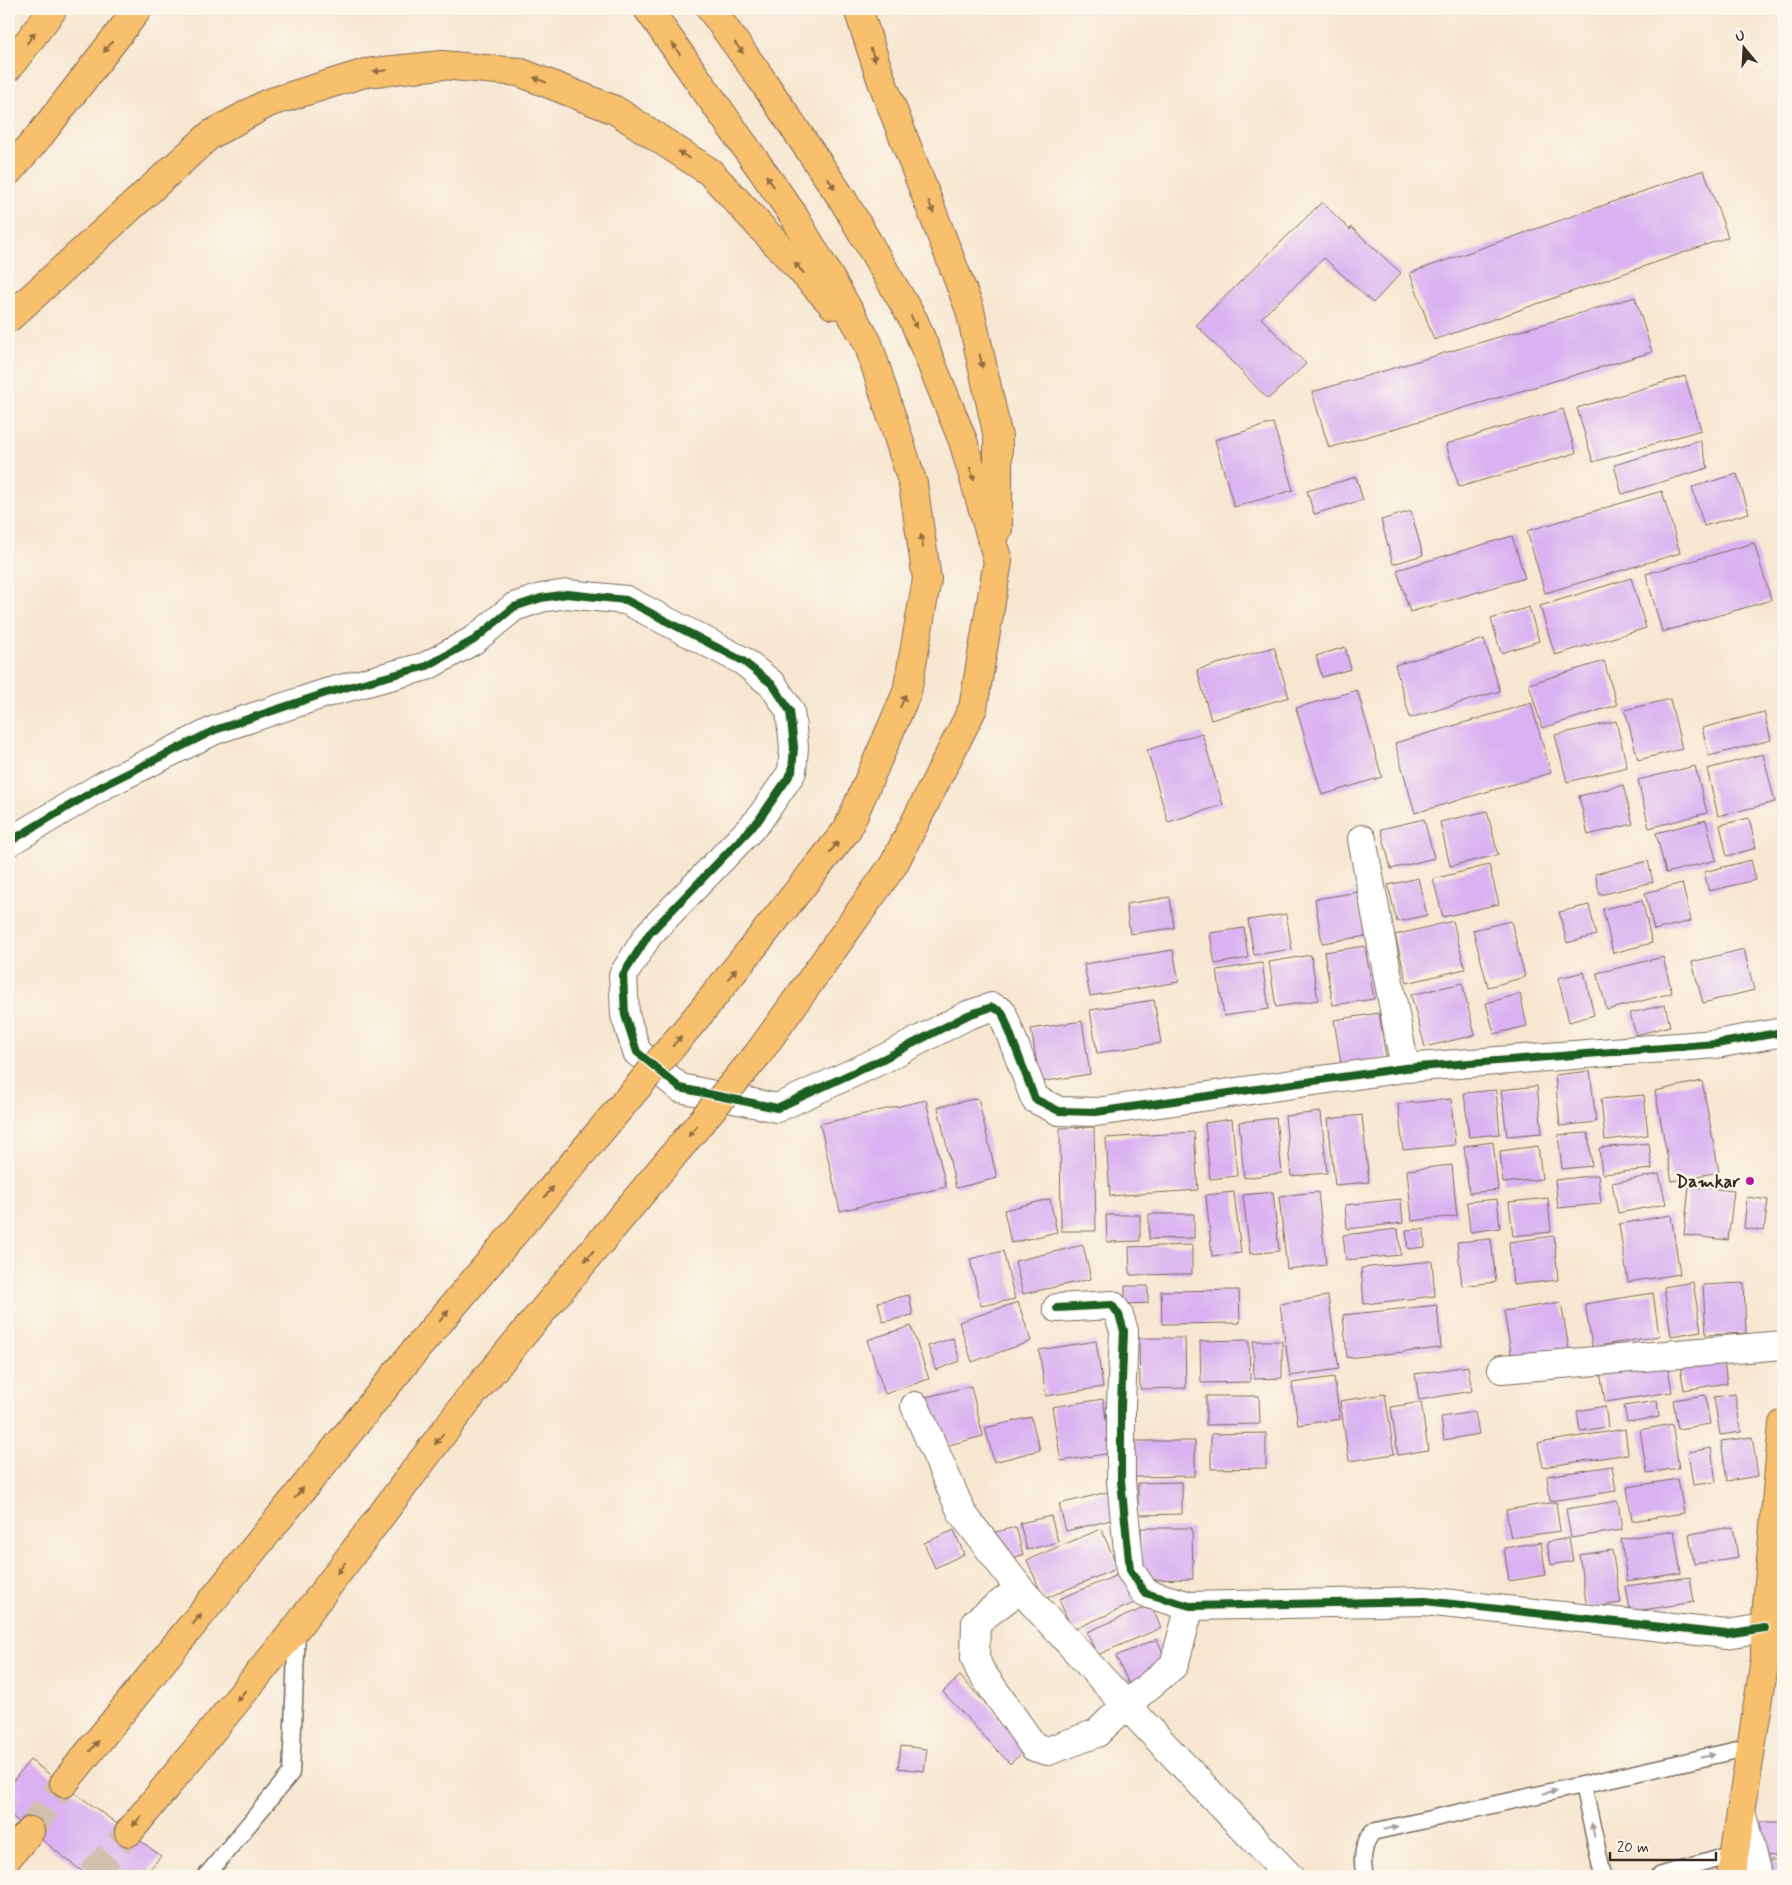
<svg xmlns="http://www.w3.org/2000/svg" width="1792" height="1885" font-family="Mynerve,sans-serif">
  <rect width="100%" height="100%" fill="#fbf7ec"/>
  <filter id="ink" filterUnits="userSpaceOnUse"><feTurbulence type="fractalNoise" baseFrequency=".02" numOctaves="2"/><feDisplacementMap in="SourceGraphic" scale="10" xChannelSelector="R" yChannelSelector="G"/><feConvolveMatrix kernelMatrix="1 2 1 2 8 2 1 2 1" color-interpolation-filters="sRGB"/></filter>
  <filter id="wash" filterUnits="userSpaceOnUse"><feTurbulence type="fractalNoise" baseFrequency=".0096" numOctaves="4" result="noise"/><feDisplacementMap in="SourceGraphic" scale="20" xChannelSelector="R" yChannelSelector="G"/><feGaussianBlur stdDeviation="1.12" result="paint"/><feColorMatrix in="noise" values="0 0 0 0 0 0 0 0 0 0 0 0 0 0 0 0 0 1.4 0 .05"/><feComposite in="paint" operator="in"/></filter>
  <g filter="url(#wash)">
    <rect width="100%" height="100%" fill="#f7e6d0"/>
    <g id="blocks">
      <g fill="#dab1f1">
        <polygon points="1704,170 1728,237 1434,340 1410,273"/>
        <polygon points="1322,202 1350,230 1351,227 1401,273 1373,303 1324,258 1261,318 1306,364 1268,399 1196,325"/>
        <polygon points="1635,297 1652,352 1329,448 1312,392"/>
        <polygon points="1685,376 1701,430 1593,462 1577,408"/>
        <polygon points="1563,409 1576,453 1459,487 1446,444"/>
        <polygon points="1273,423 1293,490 1234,507 1215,440"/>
        <polygon points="1700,440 1708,468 1622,494 1614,465"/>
        <polygon points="1737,474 1749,513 1704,526 1692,487"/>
        <polygon points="1356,477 1363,500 1314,514 1307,491"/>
        <polygon points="1662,491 1680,553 1545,593 1527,531"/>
        <polygon points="1411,511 1423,555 1393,564 1381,520"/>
        <polygon points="1512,536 1525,578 1410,612 1397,570"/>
        <polygon points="1754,543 1771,600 1662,632 1646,574"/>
        <polygon points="1631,578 1646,628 1555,655 1540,606"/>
        <polygon points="1529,607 1539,641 1501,653 1491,619"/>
        <polygon points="1484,639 1500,691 1410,718 1395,665"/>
        <polygon points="1274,647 1289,697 1211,720 1197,670"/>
        <polygon points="1345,647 1351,669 1322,677 1316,656"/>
        <polygon points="1604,661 1617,705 1542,728 1529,684"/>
        <polygon points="1357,690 1382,777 1322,795 1296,708"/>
        <polygon points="1670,699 1682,749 1638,760 1625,710"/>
        <polygon points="1531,703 1551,773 1415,813 1395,743"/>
        <polygon points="1764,712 1771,740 1709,756 1702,728"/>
        <polygon points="1616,721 1627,767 1567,782 1555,735"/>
        <polygon points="1202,733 1223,805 1168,822 1147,750"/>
        <polygon points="1763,754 1775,802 1718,816 1707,769"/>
        <polygon points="1695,766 1707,813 1649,828 1638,780"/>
        <polygon points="1623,785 1633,824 1588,835 1579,796"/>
        <polygon points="1487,811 1498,855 1450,866 1440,822"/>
        <polygon points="1749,818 1756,848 1727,856 1720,825"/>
        <polygon points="1424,819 1434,858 1391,869 1381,829"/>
        <polygon points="1706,820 1716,860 1666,873 1656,833"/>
        <polygon points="1751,860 1756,880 1709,891 1704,872"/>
        <polygon points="1648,861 1653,882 1600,895 1595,874"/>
        <polygon points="1489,865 1499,904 1443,917 1433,879"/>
        <polygon points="1418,878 1427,915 1397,922 1388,885"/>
        <polygon points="1682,883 1691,921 1654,930 1645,893"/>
        <polygon points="1359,892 1366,936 1322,943 1315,899"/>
        <polygon points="1170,897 1174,928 1130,934 1126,904"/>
        <polygon points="1642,900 1652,943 1613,953 1603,909"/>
        <polygon points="1589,905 1596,935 1567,943 1559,912"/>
        <polygon points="1286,914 1292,949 1254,955 1248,920"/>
        <polygon points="1453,921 1465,969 1407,983 1395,935"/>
        <polygon points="1511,921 1525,977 1488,987 1473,930"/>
        <polygon points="1244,928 1248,958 1215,964 1210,933"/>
        <polygon points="1365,946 1374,999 1333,1005 1324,952"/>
        <polygon points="1744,949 1754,990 1703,1003 1692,962"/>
        <polygon points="1173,950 1179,982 1090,996 1084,964"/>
        <polygon points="1311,955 1318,1000 1276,1007 1269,962"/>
        <polygon points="1663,957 1672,993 1607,1010 1597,973"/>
        <polygon points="1262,963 1269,1009 1224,1016 1217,970"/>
        <polygon points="1584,972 1594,1015 1569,1022 1558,978"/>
        <polygon points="1462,983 1475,1035 1425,1047 1411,995"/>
        <polygon points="1520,994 1527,1026 1494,1034 1486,1003"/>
        <polygon points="1154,1000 1161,1043 1097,1053 1090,1010"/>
        <polygon points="1665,1005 1670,1026 1636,1035 1630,1013"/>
        <polygon points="1379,1013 1386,1057 1341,1064 1334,1020"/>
        <polygon points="1082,1021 1090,1074 1040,1082 1031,1029"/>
        <polygon points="1590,1071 1596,1122 1560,1126 1555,1075"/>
        <polygon points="1702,1081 1719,1172 1672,1181 1655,1091"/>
        <polygon points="1537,1086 1542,1133 1507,1136 1501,1090"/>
        <polygon points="1496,1090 1500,1134 1469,1137 1464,1093"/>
        <polygon points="1644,1095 1648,1135 1605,1140 1601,1099"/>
        <polygon points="978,1098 997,1178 956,1188 938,1107"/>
        <polygon points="1451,1099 1455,1145 1403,1150 1398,1104"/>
        <polygon points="926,1100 946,1187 840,1211 820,1124"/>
        <polygon points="1321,1112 1327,1173 1291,1176 1285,1116"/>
        <polygon points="1362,1115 1369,1182 1335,1185 1328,1119"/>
        <polygon points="1276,1118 1282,1173 1244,1178 1239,1122"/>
        <polygon points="1232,1119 1237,1176 1210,1179 1205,1123"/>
        <polygon points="1094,1127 1096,1231 1061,1231 1060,1128"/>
        <polygon points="1194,1132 1198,1190 1110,1196 1106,1138"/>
        <polygon points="1588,1133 1592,1166 1562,1169 1558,1135"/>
        <polygon points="1493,1142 1498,1190 1469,1193 1464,1146"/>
        <polygon points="1649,1143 1652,1169 1602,1174 1599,1148"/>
        <polygon points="1538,1146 1542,1179 1503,1183 1500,1151"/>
        <polygon points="1452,1165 1457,1216 1412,1221 1407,1170"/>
        <polygon points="1659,1174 1666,1204 1618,1213 1612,1183"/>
        <polygon points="1598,1175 1601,1204 1558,1208 1555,1180"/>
        <polygon points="1689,1186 1734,1191 1728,1240 1684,1235"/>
        <polygon points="1234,1192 1241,1253 1212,1256 1206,1195"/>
        <polygon points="1273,1192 1279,1251 1250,1254 1243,1195"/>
        <polygon points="1318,1192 1326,1265 1287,1269 1279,1196"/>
        <polygon points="1747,1197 1768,1200 1764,1231 1744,1228"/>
        <polygon points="1548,1198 1551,1232 1513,1236 1509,1202"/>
        <polygon points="1050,1199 1057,1232 1011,1243 1004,1210"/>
        <polygon points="1401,1199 1403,1223 1347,1229 1345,1205"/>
        <polygon points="1497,1199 1500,1228 1470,1232 1467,1202"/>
        <polygon points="1149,1214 1194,1214 1194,1238 1149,1239"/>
        <polygon points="1106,1215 1140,1215 1140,1241 1107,1242"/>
        <polygon points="1671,1215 1680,1274 1628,1282 1619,1224"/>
        <polygon points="1398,1229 1401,1255 1346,1260 1343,1235"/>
        <polygon points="1424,1229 1425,1247 1408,1249 1406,1230"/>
        <polygon points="1554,1236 1558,1280 1513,1285 1509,1242"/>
        <polygon points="1491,1239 1496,1282 1462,1286 1457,1242"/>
        <polygon points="1083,1245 1091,1279 1023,1294 1015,1261"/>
        <polygon points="1192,1245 1192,1274 1130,1275 1129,1247"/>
        <polygon points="1003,1251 1015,1299 981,1306 970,1259"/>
        <polygon points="1432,1261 1435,1296 1364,1304 1361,1268"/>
        <polygon points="1693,1282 1701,1331 1671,1336 1664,1287"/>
        <polygon points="1744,1283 1746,1333 1706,1335 1703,1285"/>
        <polygon points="1125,1286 1148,1286 1148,1303 1125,1304"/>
        <polygon points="1239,1290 1240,1323 1162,1324 1161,1291"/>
        <polygon points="1653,1293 1659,1336 1592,1347 1585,1304"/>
        <polygon points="909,1295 913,1315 883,1322 878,1302"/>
        <polygon points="1328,1296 1339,1369 1290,1376 1280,1304"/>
        <polygon points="1018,1302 1031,1341 972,1362 959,1322"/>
        <polygon points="1561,1302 1569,1349 1512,1359 1504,1311"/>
        <polygon points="1437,1305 1441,1348 1347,1358 1343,1315"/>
        <polygon points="911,1326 929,1379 885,1394 867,1340"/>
        <polygon points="953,1338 960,1361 936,1370 928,1346"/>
        <polygon points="1139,1338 1185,1338 1186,1388 1140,1389"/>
        <polygon points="1249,1340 1250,1382 1201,1383 1200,1341"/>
        <polygon points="1096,1341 1103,1387 1046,1396 1039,1350"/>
        <polygon points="1253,1341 1282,1341 1282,1378 1254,1379"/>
        <polygon points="1723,1354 1727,1383 1684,1390 1679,1360"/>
        <polygon points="1667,1361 1672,1392 1605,1402 1600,1371"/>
        <polygon points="1468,1366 1472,1391 1419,1400 1415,1374"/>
        <polygon points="1334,1377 1340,1419 1298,1425 1292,1383"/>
        <polygon points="971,1386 983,1436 934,1449 922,1398"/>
        <polygon points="1385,1394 1394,1454 1349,1461 1340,1401"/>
        <polygon points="1735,1394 1741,1432 1720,1435 1714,1397"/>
        <polygon points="1705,1395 1710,1424 1678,1429 1673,1400"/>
        <polygon points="1206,1396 1259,1396 1260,1424 1206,1425"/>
        <polygon points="1103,1399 1111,1453 1061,1461 1052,1407"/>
        <polygon points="1657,1401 1659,1417 1627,1422 1624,1406"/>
        <polygon points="1421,1402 1428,1450 1398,1455 1391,1407"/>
        <polygon points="1605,1406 1608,1427 1580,1431 1577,1411"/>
        <polygon points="1475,1412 1479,1434 1444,1440 1441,1417"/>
        <polygon points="1031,1417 1040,1450 994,1462 985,1428"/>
        <polygon points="1672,1424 1679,1468 1647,1473 1640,1430"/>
        <polygon points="1625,1429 1628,1454 1543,1467 1538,1443"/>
        <polygon points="1266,1433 1266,1468 1211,1469 1211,1434"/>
        <polygon points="1752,1437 1758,1476 1727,1481 1721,1441"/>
        <polygon points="1133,1441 1195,1441 1195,1476 1134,1477"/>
        <polygon points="1711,1448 1716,1482 1693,1485 1688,1452"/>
        <polygon points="1612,1466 1616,1491 1550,1501 1547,1476"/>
        <polygon points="1678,1479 1684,1513 1632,1521 1627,1487"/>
        <polygon points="1182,1482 1182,1514 1138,1515 1138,1483"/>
        <polygon points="1108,1492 1115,1519 1066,1531 1059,1504"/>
        <polygon points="1618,1501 1622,1530 1571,1538 1566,1509"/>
        <polygon points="1556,1502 1560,1531 1511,1538 1506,1510"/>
        <polygon points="1051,1516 1058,1542 1027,1550 1020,1523"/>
        <polygon points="1016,1527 1023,1555 1002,1560 995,1532"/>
        <polygon points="1733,1527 1738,1557 1694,1564 1689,1534"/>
        <polygon points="1141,1528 1192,1528 1193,1579 1142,1580"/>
        <polygon points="1101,1529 1118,1568 1044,1599 1027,1560"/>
        <polygon points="954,1530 964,1554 935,1568 924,1543"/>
        <polygon points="1674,1531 1681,1573 1627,1581 1621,1539"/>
        <polygon points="1569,1538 1573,1561 1551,1565 1547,1542"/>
        <polygon points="1541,1542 1546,1575 1509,1581 1504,1548"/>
        <polygon points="1612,1550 1621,1603 1587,1608 1579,1555"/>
        <polygon points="1127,1571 1139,1601 1072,1630 1059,1599"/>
        <polygon points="1690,1577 1694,1602 1630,1612 1626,1586"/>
        <polygon points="1151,1605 1161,1628 1097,1655 1087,1632"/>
        <polygon points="1157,1639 1169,1667 1129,1684 1116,1656"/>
        <polygon points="960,1676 1027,1748 1010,1764 943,1692"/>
        <polygon points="901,1746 927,1749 924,1771 898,1768"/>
        <polygon points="30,1760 161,1856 144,1876 88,1876 9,1814 9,1786"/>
        <polygon points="1761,1822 1783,1822 1783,1856 1761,1857"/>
        <rect x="1770" y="1861" width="13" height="15"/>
      </g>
    </g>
  </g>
  <g filter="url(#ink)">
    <use href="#blocks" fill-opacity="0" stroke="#7d6c5c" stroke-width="1"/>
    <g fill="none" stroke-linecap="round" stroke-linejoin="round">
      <g stroke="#d1c0ac" stroke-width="28" stroke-dasharray="28 14" stroke-linecap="butt">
        <polyline points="30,1831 52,1798 64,1783"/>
        <polyline points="91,1876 129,1832"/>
      </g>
      <defs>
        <g id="lane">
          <polyline points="1583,1785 1603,1876"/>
          <polyline points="206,1876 291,1773 297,1630"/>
          <path d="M1365,1876C1361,1860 1362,1846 1372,1832L1751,1747"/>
          <polyline points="1659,1876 1735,1854"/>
        </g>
        <g id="street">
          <polyline points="1362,839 1405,1068"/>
          <polyline points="9,842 104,785 215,730 326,693 427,666 474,640 514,607 541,598 567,594 626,600 743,661 773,685 790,711 794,747 792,772 758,821 649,934 623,975 625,1015 637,1052 680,1088 777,1108 883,1059 968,1015 992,1007 1002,1012 1035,1099 1059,1111 1096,1112 1405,1068 1716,1044 1783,1032"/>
          <polyline points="1057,1308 1112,1305 1119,1315 1124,1331 1121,1405 1121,1481 1130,1570 1145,1593 1190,1606 1425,1601 1726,1634 1765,1628"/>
          <polyline points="1502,1369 1783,1345"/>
          <polyline points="915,1406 962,1513 1020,1589 1126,1705 1097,1733 1048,1751 1034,1747 980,1670 975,1658 976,1622 1020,1589"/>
          <polyline points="1190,1606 1174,1665 1126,1705 1289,1876"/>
          <polyline points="1742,1815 1757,1876"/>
        </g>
        <g id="highway">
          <polyline points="648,9 792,213 868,343 913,484 927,579 907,692 847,830 701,1012"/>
          <polyline points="711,9 760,77 843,200 914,321 963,441 998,561 973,708 894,864 758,1054"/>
          <polyline points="858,9 881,79 970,310 998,437 998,529"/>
          <polyline points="9,67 53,9"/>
          <polyline points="9,171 41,134 138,9"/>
          <polyline points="9,318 210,135 268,103 365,73 442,65 519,72 615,110 710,172 833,305"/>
          <polyline points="64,1783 413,1353"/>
          <polyline points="129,1832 297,1627 468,1400"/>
          <polyline points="9,1856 30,1831"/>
          <polyline points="1731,1876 1765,1659 1765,1628 1783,1424"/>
        </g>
      </defs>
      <use href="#lane" stroke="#7d6c5c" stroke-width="19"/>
      <use href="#street" stroke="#7d6c5c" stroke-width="30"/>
      <use href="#highway" stroke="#7d6c5c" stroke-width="30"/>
      <use href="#lane" stroke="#fff" stroke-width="16"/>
      <use href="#street" stroke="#fff" stroke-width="28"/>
      <use href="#highway" stroke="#f8bf6c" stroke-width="28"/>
      <defs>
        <g id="highway-bridge">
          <polyline points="413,1353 701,1012"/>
          <polyline points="468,1400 758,1054"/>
        </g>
      </defs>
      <use href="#highway-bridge" stroke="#7d6c5c" stroke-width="30" stroke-linecap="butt"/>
      <use href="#highway-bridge" stroke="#f8bf6c" stroke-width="28"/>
      <defs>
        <g id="cycleway">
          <polyline points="9,842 104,785 215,730 326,693 427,666 474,640 514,607 541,598 567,594 626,600 743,661 773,685 790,711 794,747 792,772 758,821 649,934 623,975 625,1015 637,1052 680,1088 777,1108 883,1059 968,1015 992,1007 1002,1012 1035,1099 1059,1111 1096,1112 1405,1068 1716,1044 1783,1032"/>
          <polyline points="1057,1308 1112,1305 1119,1315 1124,1331 1121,1405 1121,1481 1130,1570 1145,1593 1190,1606 1425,1601 1726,1634 1765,1628"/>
        </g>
      </defs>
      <use href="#cycleway" stroke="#fbf7ec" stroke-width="11"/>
      <use href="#cycleway" stroke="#1b5e20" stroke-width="8"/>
    </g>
    <defs><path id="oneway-solid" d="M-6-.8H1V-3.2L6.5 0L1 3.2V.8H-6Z" transform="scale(1.25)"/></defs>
    <g fill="#906d41">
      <use href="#oneway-solid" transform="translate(31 38) rotate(-53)"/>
      <use href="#oneway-solid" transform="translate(108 47) rotate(128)"/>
      <use href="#oneway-solid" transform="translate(739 48) rotate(54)"/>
      <use href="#oneway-solid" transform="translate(676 49) rotate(-125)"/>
      <use href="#oneway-solid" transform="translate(873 55) rotate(71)"/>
      <use href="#oneway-solid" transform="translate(380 71) rotate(174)"/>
      <use href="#oneway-solid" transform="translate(540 80) rotate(-158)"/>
      <use href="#oneway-solid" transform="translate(684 155) rotate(-147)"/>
      <use href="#oneway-solid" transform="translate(770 181) rotate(-125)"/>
      <use href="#oneway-solid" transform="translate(831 183) rotate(56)"/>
      <use href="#oneway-solid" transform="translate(931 207) rotate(69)"/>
      <use href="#oneway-solid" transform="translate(799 268) rotate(-133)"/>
      <use href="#oneway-solid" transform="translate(914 322) rotate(64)"/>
      <use href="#oneway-solid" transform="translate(981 361) rotate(78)"/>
      <use href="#oneway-solid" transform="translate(972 474) rotate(73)"/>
      <use href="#oneway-solid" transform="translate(922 541) rotate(-98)"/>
      <use href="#oneway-solid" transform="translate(903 701) rotate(-67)"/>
      <use href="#oneway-solid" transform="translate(834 847) rotate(-51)"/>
      <use href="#oneway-solid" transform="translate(732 974) rotate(-51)"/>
      <use href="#oneway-solid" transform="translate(677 1041) rotate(-50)"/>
      <use href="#oneway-solid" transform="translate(693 1131) rotate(130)"/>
      <use href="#oneway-solid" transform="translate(549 1192) rotate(-50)"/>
      <use href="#oneway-solid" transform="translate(589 1256) rotate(130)"/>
      <use href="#oneway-solid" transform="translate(444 1316) rotate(-50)"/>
      <use href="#oneway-solid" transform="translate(439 1439) rotate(127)"/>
      <use href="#oneway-solid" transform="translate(299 1493) rotate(-51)"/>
      <use href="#oneway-solid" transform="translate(341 1568) rotate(127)"/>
      <use href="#oneway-solid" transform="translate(197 1619) rotate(-51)"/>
      <use href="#oneway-solid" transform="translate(241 1696) rotate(129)"/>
      <use href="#oneway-solid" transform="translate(94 1746) rotate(-51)"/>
      <use href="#oneway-solid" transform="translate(137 1821) rotate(129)"/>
    </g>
    <g fill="#a79f9a">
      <use href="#oneway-solid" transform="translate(1708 1756) rotate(-13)"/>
      <use href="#oneway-solid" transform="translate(1550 1792) rotate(-13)"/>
      <use href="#oneway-solid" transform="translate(1391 1828) rotate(-13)"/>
      <use href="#oneway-solid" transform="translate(1593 1830) rotate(-102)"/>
    </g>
  </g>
  <circle fill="#b5179e" stroke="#fbf7ec" stroke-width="2" cx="1750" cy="1181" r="5"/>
  <g text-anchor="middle" stroke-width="4.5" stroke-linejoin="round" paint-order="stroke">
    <g font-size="18" font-weight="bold" fill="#3b2a1e" stroke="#fbf7ec" text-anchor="end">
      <text x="1740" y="1187">Damkar</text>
    </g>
  </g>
  <rect width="1792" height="1885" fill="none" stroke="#fbf7ec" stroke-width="30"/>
  <g transform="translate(1744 48) rotate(342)" stroke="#fbf7ec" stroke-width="4" paint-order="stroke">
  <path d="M0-4L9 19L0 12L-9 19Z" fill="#3b2a1e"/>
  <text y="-8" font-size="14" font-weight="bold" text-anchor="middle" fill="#3b2a1e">U</text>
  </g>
  <path d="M1610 1852v8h106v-8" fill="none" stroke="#3b2a1e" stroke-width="2.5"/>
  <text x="1617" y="1852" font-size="15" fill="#3b2a1e" stroke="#fbf7ec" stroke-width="4" paint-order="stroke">20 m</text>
</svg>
